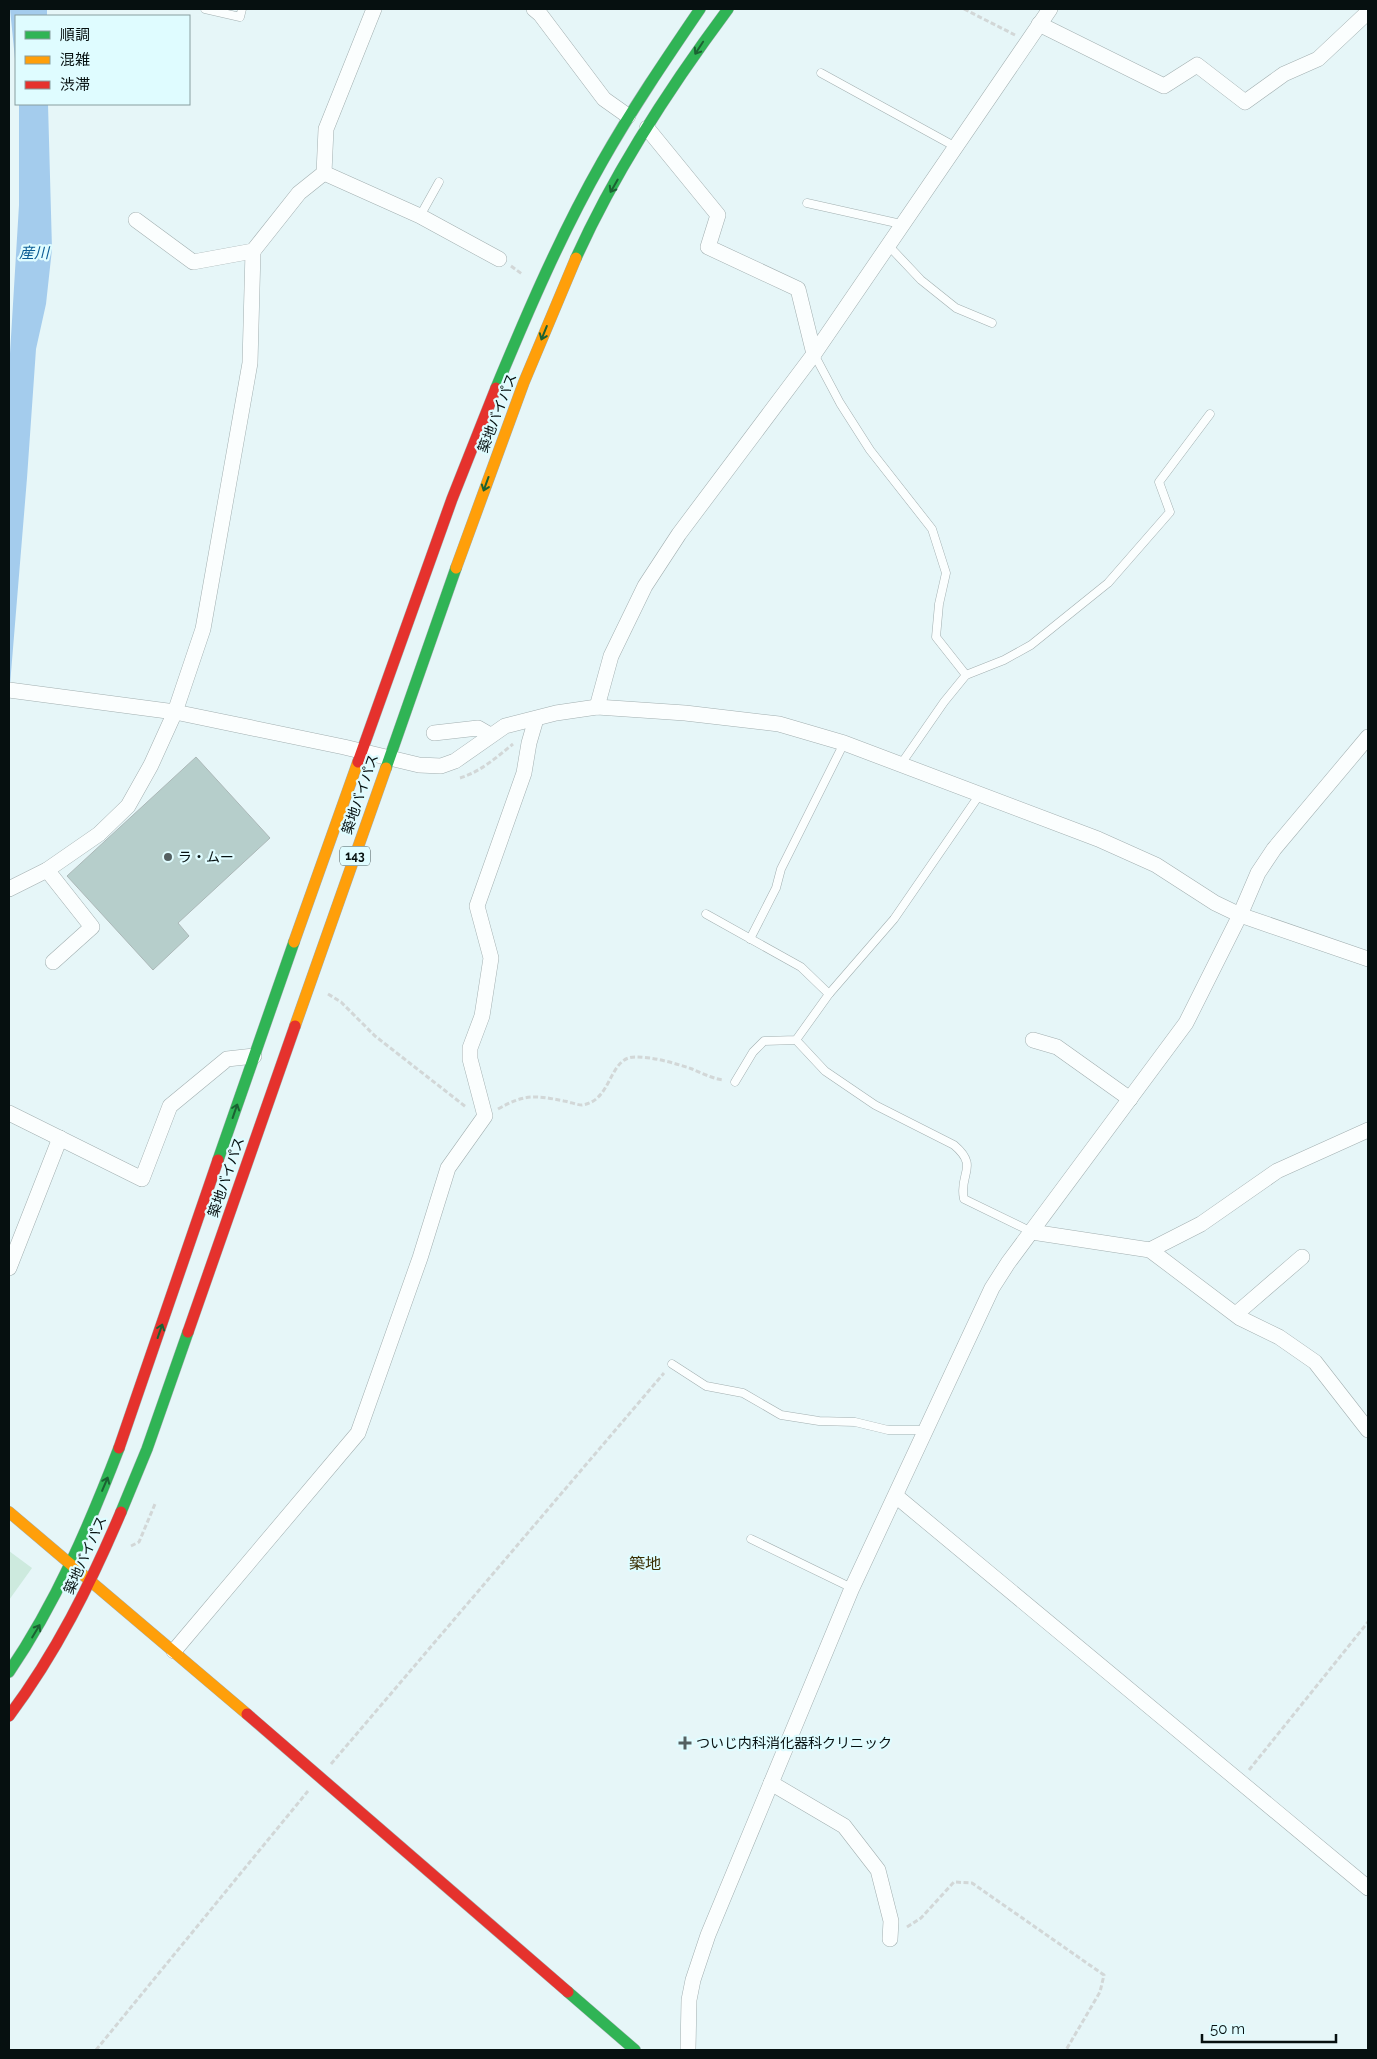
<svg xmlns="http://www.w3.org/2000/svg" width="1377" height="2059" font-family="Raleway,'Noto Sans JP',sans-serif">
  <rect width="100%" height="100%" fill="#e6f6f8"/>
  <polygon fill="#cdeade" points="9,1551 32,1568 9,1600"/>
  <g fill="#a4cced">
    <polygon points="10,9 47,9 47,16 16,16 16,69"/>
    <polygon points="19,104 48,104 52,249 46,304 36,349 27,478 9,697 9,370 19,205"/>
  </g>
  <polygon fill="#b6cecb" stroke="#acb8b8" points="196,757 270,838 178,923 189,936 153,970 67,876"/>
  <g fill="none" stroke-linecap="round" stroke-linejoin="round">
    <defs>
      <g id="lane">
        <polyline points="205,9 240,17 242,9"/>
        <polyline points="821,73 954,146"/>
        <polyline points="807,203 901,224"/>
        <polyline points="420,216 439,182"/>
        <polyline points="887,244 921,280 956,308 992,323"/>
        <polyline points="814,354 840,403 870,450 932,529 946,573 939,604 936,637 966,675"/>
        <polyline points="901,764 944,702 966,675 1004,660 1031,645 1108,583 1170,512 1159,482 1210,414"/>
        <polyline points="706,914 801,967 829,994"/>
        <polyline points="750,939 776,888 781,869 844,743"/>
        <path d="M796,1040L825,1071L875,1105L954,1145C980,1167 958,1174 964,1199L1032,1232"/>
        <polyline points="735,1082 753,1052 764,1041 796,1040 829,994 894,919 980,794"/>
        <polyline points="672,1364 706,1386 743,1393 781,1415 819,1421 855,1422 888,1430 925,1430"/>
        <polyline points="751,1539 852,1588"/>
      </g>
      <g id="street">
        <polyline points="534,9 540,14 604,99 628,116"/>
        <polyline points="1039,24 1164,86 1197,65 1245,102 1284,74 1318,59 1368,12"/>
        <polyline points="647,128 718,215 708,247 798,289 814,354"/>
        <polyline points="324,173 420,216 499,259"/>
        <polyline points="136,220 193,262 253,251 299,193 324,173 326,129 374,9"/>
        <polyline points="9,690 175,712 344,747 419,765 441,766 455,761 505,726 556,713 597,707 685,713 779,724 844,743 1098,839 1156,865 1215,903 1240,915 1368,959"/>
        <polyline points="597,707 611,656 645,586 679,534 814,354 1050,9"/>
        <polyline points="434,733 478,728 490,735"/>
        <polyline points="47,870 92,927 53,962"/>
        <polyline points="9,889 47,870 99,834 128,806 151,765 175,712 203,629 250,363 253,251"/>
        <polyline points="1033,1040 1057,1047 1130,1099"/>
        <polyline points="9,1113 142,1179 170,1106 227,1059 254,1056"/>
        <polyline points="1032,1232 1150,1250 1240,1318 1279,1337 1315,1362 1368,1430"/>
        <polyline points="1150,1250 1201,1224 1277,1171 1368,1130"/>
        <polyline points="9,1268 60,1138"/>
        <polyline points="1236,1314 1302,1257"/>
        <polyline points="896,1496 1368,1888"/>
        <polyline points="174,1651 358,1433 420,1258 448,1168 485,1116 470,1059 470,1048 482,1016 491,958 477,906 524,773 529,743 536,719"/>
        <polyline points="771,1783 844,1826 878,1870 891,1921 890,1939"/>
        <polyline points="688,2050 689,2000 693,1980 708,1935 852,1588 992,1288 1008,1263 1186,1023 1240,915 1258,873 1274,849 1368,737"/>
      </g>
      <g id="fast">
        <path d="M576,258C616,169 670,87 728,9"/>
        <path d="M496,388C528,311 561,234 602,162C632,109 666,59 700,9"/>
        <polyline points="386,768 456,568"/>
        <polyline points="218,1160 294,942"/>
        <polyline points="121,1512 147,1449 188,1332"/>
        <path d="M9,1672C56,1603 89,1526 119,1448"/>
        <polyline points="568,1992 635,2050"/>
      </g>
      <g id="slow">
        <polyline points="456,568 524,382 576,258"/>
        <polyline points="294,942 358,762"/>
        <polyline points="295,1026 386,768"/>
        <polyline points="9,1512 247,1714"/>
      </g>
      <g id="jam">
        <polyline points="358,762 452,499 496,388"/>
        <polyline points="188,1332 295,1026"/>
        <polyline points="119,1448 218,1160"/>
        <polyline points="247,1714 568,1992"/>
        <path d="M9,1716C56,1653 90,1585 121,1512"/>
      </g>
    </defs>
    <use href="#lane" stroke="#a2afb0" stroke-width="9"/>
    <use href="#street" stroke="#a2afb0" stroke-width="16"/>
    <use href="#fast" stroke="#a2afb0" stroke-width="12"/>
    <use href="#slow" stroke="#a2afb0" stroke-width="12"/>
    <use href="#jam" stroke="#a2afb0" stroke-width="12"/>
    <g stroke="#d2d7d7" stroke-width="3" stroke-dasharray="5 2.5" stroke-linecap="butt">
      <polyline points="964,9 1015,35"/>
      <polyline points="511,266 522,274"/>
      <path d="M460,778C480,772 497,757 513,744"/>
      <polyline points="328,994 341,1002 375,1036 466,1107"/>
      <path d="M498,1109C525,1094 534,1095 564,1101C570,1102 577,1105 582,1105C613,1101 608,1056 636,1057C653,1057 675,1063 692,1069C702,1073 713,1079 724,1080"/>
      <polyline points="131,1546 139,1542 155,1504"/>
      <polyline points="331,1764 664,1373"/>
      <polyline points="1249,1770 1368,1622"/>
      <polyline points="907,1927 921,1918 954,1882 972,1883 1104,1975 1100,1992 1066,2050"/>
      <polyline points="96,2050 308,1791"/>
    </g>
    <use href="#lane" stroke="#fbfefe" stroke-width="8"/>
    <use href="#street" stroke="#fbfefe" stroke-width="15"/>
    <use href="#fast" stroke="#30b455" stroke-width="11"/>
    <use href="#slow" stroke="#ff9f0a" stroke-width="11"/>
    <use href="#jam" stroke="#e5322d" stroke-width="11"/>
  </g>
  <defs><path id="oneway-shaft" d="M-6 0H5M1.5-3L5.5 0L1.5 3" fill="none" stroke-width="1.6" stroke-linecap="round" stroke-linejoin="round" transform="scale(1.25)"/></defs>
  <g stroke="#1b6232">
    <use href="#oneway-shaft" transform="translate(699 48) rotate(123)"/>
    <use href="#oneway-shaft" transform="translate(614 186) rotate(120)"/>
    <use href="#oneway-shaft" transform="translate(544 333) rotate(112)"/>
    <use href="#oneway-shaft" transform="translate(486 484) rotate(110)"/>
    <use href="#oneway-shaft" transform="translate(235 1111) rotate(-71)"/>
    <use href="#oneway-shaft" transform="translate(160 1331) rotate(-71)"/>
    <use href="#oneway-shaft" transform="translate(105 1484) rotate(-67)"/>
    <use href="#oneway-shaft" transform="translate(36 1631) rotate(-59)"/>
  </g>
  <g fill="#546061" stroke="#dffcff" stroke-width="2">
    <circle cx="168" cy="857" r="5"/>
    <path d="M682.5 1735.5h5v5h5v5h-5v5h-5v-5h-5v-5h5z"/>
  </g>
  <g text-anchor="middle" stroke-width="4.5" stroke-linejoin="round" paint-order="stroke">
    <rect fill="#dffcff" stroke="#475758" stroke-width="1" x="340" y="846.5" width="30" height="19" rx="4"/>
    <g font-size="12" font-weight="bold" fill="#061010">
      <text x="355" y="860">143</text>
    </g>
    <g font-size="14" fill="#061010" stroke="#dffcff">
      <text transform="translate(497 413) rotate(-69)" y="5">築地バイパス</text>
      <text transform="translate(360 794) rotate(-71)" y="5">築地バイパス</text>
      <text transform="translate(226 1177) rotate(-71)" y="5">築地バイパス</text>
      <text transform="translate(85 1555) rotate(-66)" y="5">築地バイパス</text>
    </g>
    <g font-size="14" fill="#061010" stroke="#dffcff" text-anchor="start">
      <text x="178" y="862">ラ・ムー</text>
      <text x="696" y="1748">ついじ内科消化器科クリニック</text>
    </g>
    <g font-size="15" font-style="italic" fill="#095b94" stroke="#dffcff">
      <text x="34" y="258">産川</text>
    </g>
    <g font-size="16" fill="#392d02" stroke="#dffcff">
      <text x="645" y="1569">築地</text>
    </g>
  </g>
  <rect width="1377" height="2059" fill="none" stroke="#061010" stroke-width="20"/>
  <rect x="15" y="15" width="175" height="90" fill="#dffcff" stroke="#889e9f"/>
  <rect x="25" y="31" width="25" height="8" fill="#30b455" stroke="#889e9f"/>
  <text x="60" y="40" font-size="15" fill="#061010">順調</text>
  <rect x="25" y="56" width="25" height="8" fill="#ff9f0a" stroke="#889e9f"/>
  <text x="60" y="65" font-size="15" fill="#061010">混雑</text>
  <rect x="25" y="81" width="25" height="8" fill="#e5322d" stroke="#889e9f"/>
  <text x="60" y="90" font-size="15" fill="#061010">渋滞</text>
  <path d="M1202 2034v8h134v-8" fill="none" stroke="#061010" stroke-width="2.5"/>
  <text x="1210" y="2034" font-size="15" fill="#061010" stroke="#dffcff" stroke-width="4" paint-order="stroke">50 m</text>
</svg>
